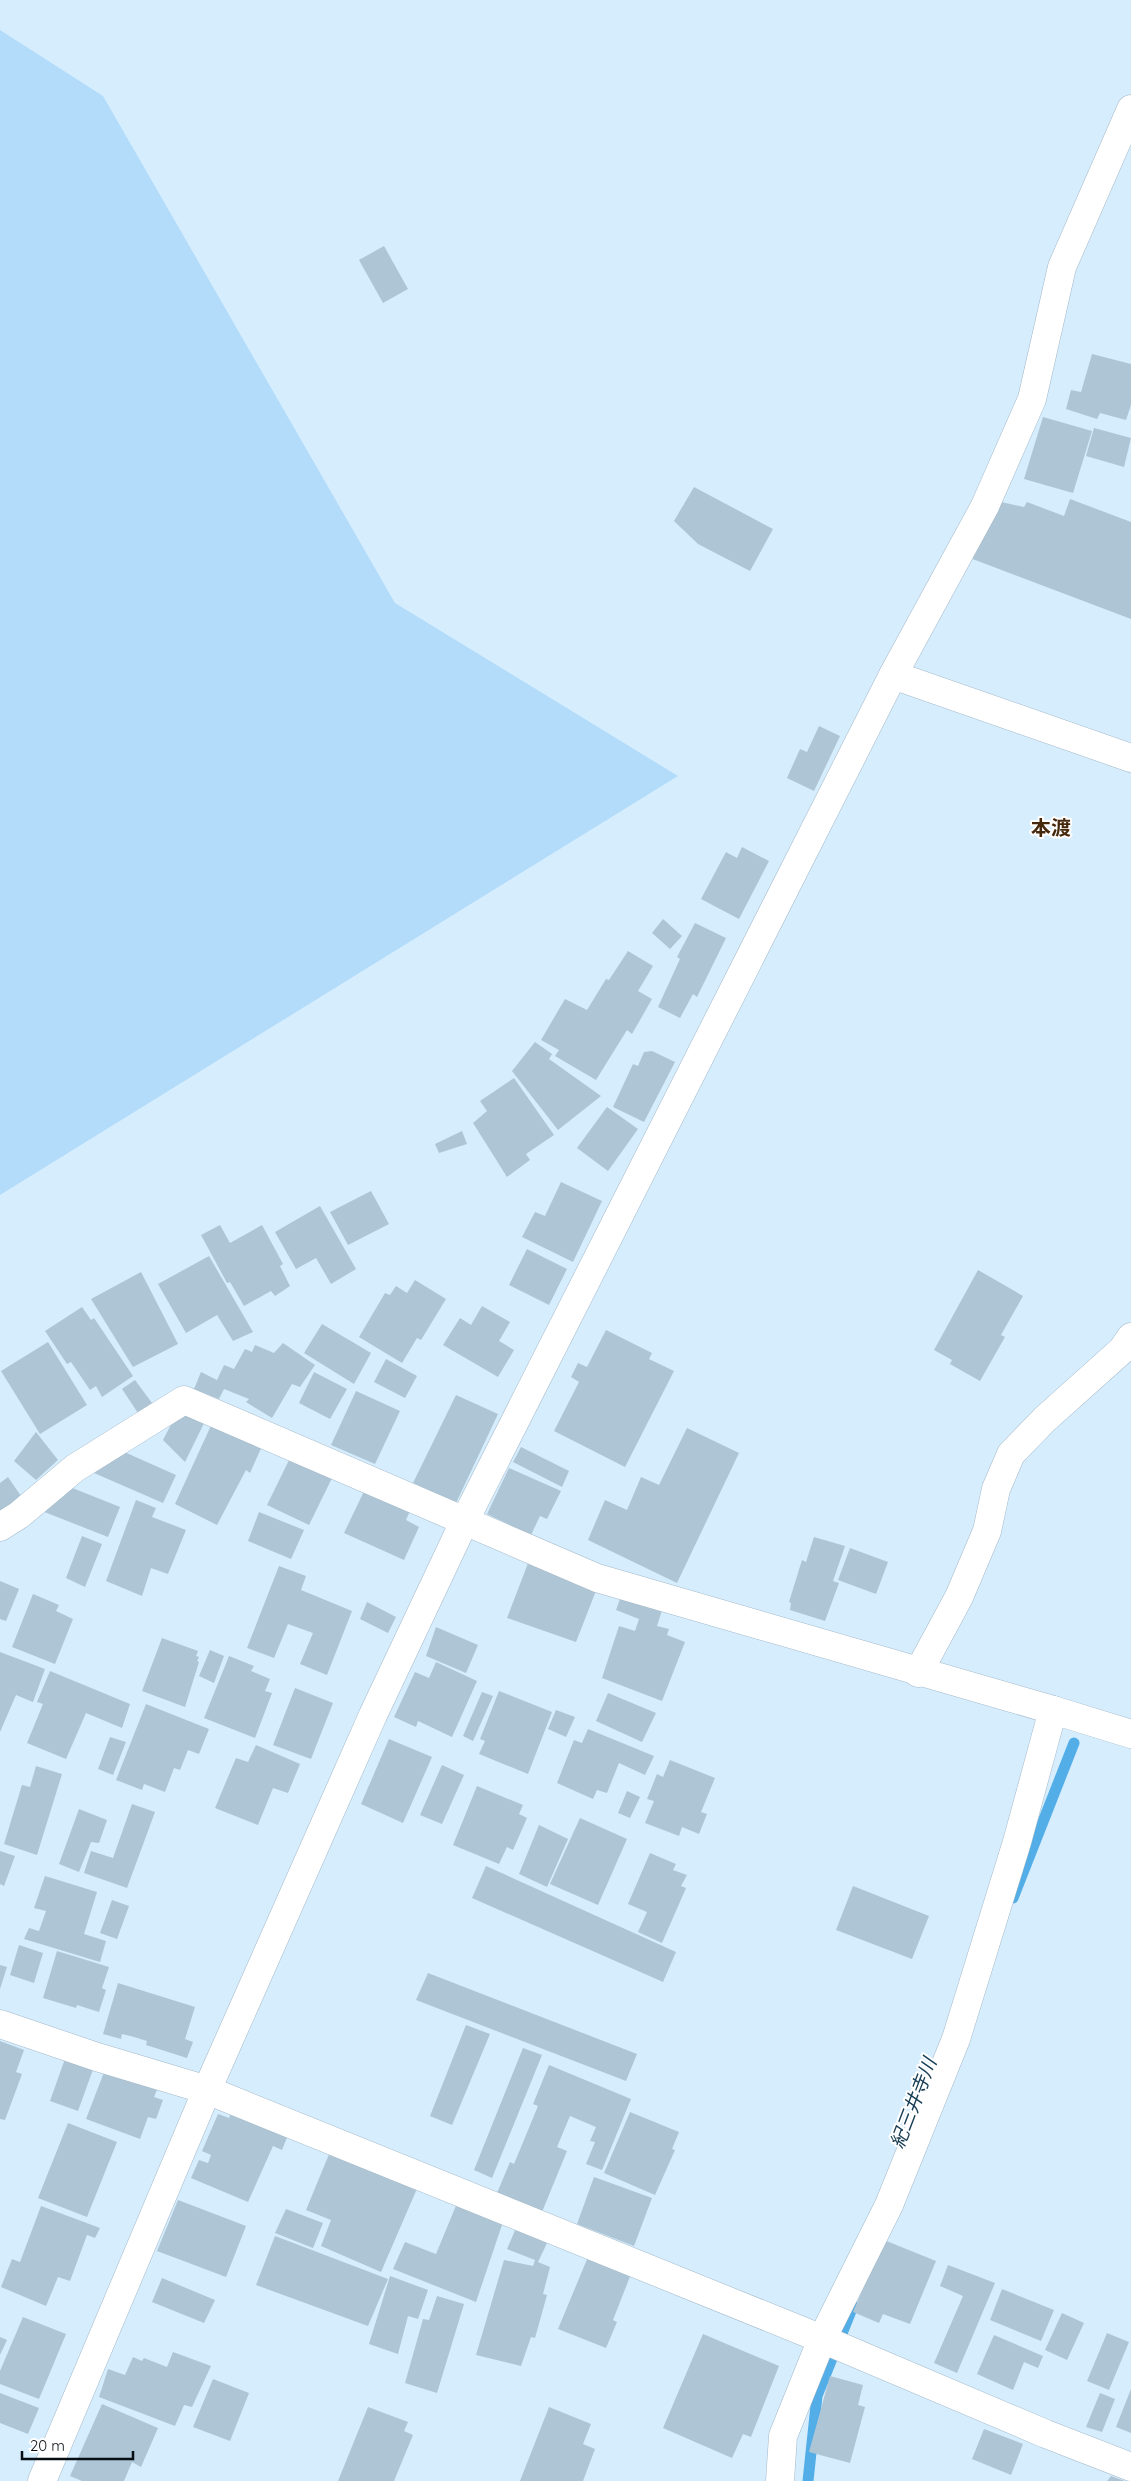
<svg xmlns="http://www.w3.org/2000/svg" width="1131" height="2481" font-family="Quicksand,'Noto Sans JP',sans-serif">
  <rect width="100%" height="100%" fill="#d6edfe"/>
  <polygon fill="#b3dcfa" points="0,30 103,96 395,603 678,776 0,1195"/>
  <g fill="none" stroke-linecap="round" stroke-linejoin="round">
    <g stroke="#53ade6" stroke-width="11">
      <polyline points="1013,1898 1074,1743"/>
      <polyline points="808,2481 817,2396 853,2306"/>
    </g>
  </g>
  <g fill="#aec5d5">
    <polygon points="384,246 408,289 383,303 359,260"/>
    <polygon points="1092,354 1131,364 1131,405 1126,420 1100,413 1097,419 1066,409 1071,390 1081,392"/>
    <polygon points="1043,417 1092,431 1073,493 1024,479"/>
    <polygon points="1094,428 1131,438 1124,467 1086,456"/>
    <polygon points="694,487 773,529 750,571 698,544 674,521"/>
    <polygon points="1070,499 1131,522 1131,619 970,558 1001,502 1024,507 1027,502 1064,516"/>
    <polygon points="819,726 840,736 814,791 787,778 800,749 807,752"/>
    <polygon points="742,847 769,861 739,919 701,899 726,852 737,858"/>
    <polygon points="663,919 682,936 670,949 652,933"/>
    <polygon points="695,923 726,938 697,997 693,994 680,1018 658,1007 680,959 677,957"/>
    <polygon points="628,951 653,966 638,991 652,999 632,1034 627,1030 596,1080 555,1056 559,1050 541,1040 565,999 587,1010 606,979 609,980"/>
    <polygon points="535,1042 552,1054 549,1059 601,1096 558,1130 512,1071"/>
    <polygon points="652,1051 675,1062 644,1122 613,1107 633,1064 638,1066 644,1052"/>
    <polygon points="514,1078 554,1135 526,1154 530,1160 507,1177 473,1123 487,1111 480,1101"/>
    <polygon points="607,1107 638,1129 608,1171 577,1148"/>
    <polygon points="462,1131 467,1144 439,1153 435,1144"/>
    <polygon points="561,1182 602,1201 573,1262 522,1237 535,1212 545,1216"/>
    <polygon points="371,1191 389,1224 348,1245 330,1212"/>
    <polygon points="320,1206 356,1269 331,1284 316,1258 296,1269 275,1232"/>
    <polygon points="220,1225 230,1243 262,1225 283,1264 280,1266 290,1286 275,1296 271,1291 244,1306 230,1282 227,1283 201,1235"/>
    <polygon points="527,1249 567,1269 549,1305 509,1285"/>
    <polygon points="209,1256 253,1332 233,1341 217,1315 186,1333 158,1284"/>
    <polygon points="978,1270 1023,1296 1001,1335 1005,1337 980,1381 950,1364 952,1360 934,1350"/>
    <polygon points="141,1272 178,1344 133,1367 91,1299"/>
    <polygon points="415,1280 446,1299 421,1340 417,1338 402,1363 359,1337 385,1293 390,1295 396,1286 407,1293"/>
    <polygon points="482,1306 510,1322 499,1341 514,1350 498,1377 443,1345 460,1318 471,1325"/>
    <polygon points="82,1307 91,1320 94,1318 133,1376 102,1397 96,1386 90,1390 71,1362 67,1364 45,1331"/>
    <polygon points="322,1324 371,1353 354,1384 304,1353"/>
    <polygon points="606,1330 652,1353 649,1359 674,1371 625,1467 554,1431 579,1382 571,1377 578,1363 587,1367"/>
    <polygon points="48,1342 87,1405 40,1434 1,1371"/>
    <polygon points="283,1343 315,1365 300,1387 292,1384 272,1418 246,1402 249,1399 224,1389 219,1399 194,1389 201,1372 217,1380 224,1365 234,1369 245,1349 252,1352 255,1345 274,1353"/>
    <polygon points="386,1359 417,1376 405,1398 374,1382"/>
    <polygon points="314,1372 347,1389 330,1419 299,1403"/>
    <polygon points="135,1380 152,1403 138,1413 122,1389"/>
    <polygon points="356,1391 400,1411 375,1464 331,1445"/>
    <polygon points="456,1395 498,1414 456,1503 413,1483"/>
    <polygon points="177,1413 209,1413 185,1462 163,1440"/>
    <polygon points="214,1419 263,1444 250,1473 246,1470 217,1525 175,1504"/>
    <polygon points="687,1428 739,1453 677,1583 588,1540 605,1500 627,1510 641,1477 659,1485"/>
    <polygon points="36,1432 58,1460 36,1480 14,1461"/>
    <polygon points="521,1447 569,1471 562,1487 513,1462"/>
    <polygon points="122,1451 176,1475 163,1503 94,1473"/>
    <polygon points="291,1456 333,1476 309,1525 267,1505"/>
    <polygon points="509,1468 561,1491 547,1519 540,1516 531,1535 487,1514"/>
    <polygon points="8,1477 21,1496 0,1512 0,1483"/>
    <polygon points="367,1485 413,1504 406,1520 419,1527 404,1560 344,1533"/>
    <polygon points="70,1487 120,1507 108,1537 42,1511"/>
    <polygon points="136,1500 156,1508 152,1517 186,1530 168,1574 151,1568 142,1596 106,1581"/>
    <polygon points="259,1512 304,1530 291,1559 248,1541"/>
    <polygon points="82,1536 102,1544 85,1587 66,1578"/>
    <polygon points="814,1537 845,1546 833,1581 839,1583 825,1621 790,1610 791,1603 789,1602 802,1560 806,1562"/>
    <polygon points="850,1548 888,1562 876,1594 838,1580"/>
    <polygon points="530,1558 599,1583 576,1642 507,1618"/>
    <polygon points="279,1566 306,1576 301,1590 352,1611 327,1675 300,1664 313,1633 288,1624 274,1658 247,1648"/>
    <polygon points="0,1581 19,1589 6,1621 0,1619"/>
    <polygon points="625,1585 665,1601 657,1626 669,1629 667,1635 685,1642 662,1701 602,1678 619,1626 635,1631 639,1619 616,1610"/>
    <polygon points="33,1594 59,1605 56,1611 73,1619 55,1664 12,1647"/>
    <polygon points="367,1602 396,1617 388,1633 360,1619"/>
    <polygon points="436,1627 478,1645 466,1673 426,1656"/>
    <polygon points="162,1638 198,1651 196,1656 199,1657 197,1661 199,1662 185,1707 142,1691"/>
    <polygon points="210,1650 224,1656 214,1683 199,1676"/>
    <polygon points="0,1652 45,1669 33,1702 16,1695 0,1732"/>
    <polygon points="229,1656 254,1666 251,1671 270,1679 265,1691 272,1693 255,1738 204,1718"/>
    <polygon points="436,1662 477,1681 452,1737 418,1721 416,1727 394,1717 415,1672 429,1678"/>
    <polygon points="50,1671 130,1704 122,1728 86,1713 66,1759 27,1743 43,1704 37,1702"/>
    <polygon points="295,1688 333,1703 311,1759 273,1745"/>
    <polygon points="499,1691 552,1712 528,1774 479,1754 485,1741 480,1739"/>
    <polygon points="482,1692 493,1696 473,1741 463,1736"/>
    <polygon points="608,1693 656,1713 642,1742 596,1721"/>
    <polygon points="146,1704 209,1729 199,1754 188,1750 180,1770 174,1768 165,1792 144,1784 142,1790 116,1780"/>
    <polygon points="556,1710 575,1717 566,1737 548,1729"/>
    <polygon points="588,1729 654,1756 645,1775 619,1763 607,1793 597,1790 593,1799 557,1783 574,1740 582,1743"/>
    <polygon points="110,1737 126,1742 113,1775 98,1769"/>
    <polygon points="389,1739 432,1757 403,1823 361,1804"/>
    <polygon points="256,1745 300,1764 288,1793 273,1788 258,1825 215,1808 236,1758 248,1762"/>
    <polygon points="670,1760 715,1778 701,1812 707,1814 699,1834 682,1827 679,1836 645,1823 654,1801 647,1799 657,1774 663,1777"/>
    <polygon points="442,1765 464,1775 442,1824 420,1815"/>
    <polygon points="36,1766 62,1774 37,1855 4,1844 22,1785 30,1787"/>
    <polygon points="477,1786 523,1805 519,1814 527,1818 513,1850 507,1847 499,1864 453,1845"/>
    <polygon points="627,1791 640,1797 630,1818 618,1813"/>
    <polygon points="132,1804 155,1812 127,1888 84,1873 91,1851 113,1858"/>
    <polygon points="79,1809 107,1820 99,1843 91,1842 79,1872 59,1864"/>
    <polygon points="580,1818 627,1839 598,1905 550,1884"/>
    <polygon points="539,1825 568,1839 547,1887 519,1874"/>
    <polygon points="0,1851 15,1856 4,1886 0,1884"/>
    <polygon points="650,1853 676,1864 673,1870 687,1875 681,1886 686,1888 662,1943 638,1932 647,1912 628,1904"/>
    <polygon points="486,1866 676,1952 663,1982 472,1898"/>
    <polygon points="45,1876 97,1892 84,1934 106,1941 100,1962 24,1939 29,1928 39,1931 46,1911 34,1908"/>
    <polygon points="853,1886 929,1916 912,1959 836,1930"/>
    <polygon points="112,1900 129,1906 117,1939 100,1933"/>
    <polygon points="19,1945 43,1953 34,1983 10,1975"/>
    <polygon points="57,1951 109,1967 102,1988 106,1990 99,2012 77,2005 76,2008 43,1998"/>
    <polygon points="0,1965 7,1967 0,1989"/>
    <polygon points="428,1973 637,2054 626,2081 416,2000"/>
    <polygon points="118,1983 195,2007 185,2039 193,2042 187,2058 146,2045 147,2041 134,2037 122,2034 121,2039 103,2034"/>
    <polygon points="466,2025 490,2034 452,2125 430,2116"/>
    <polygon points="0,2041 24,2050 16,2072 22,2074 5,2120 0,2119"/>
    <polygon points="523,2048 542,2055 492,2178 474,2170"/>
    <polygon points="67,2053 95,2064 78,2111 50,2101"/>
    <polygon points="108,2062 161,2080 154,2097 163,2100 156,2119 148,2117 140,2139 86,2119"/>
    <polygon points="549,2065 631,2099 602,2170 586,2164 595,2142 590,2141 596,2127 570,2116 557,2147 567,2151 542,2212 497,2193 510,2162 514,2164 538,2106 533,2104"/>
    <polygon points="238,2097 294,2120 282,2150 273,2146 248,2202 191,2178 199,2160 208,2163 211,2155 202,2151 218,2114 229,2118"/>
    <polygon points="630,2112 679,2132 672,2149 675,2150 655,2195 604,2173"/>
    <polygon points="68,2123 117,2142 87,2217 38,2198"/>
    <polygon points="332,2147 419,2184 381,2272 321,2246 331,2220 306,2210"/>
    <polygon points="594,2177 652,2198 634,2246 577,2224"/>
    <polygon points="460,2196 505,2216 476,2302 393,2269 405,2242 436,2254"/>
    <polygon points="178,2200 246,2226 226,2277 157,2251"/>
    <polygon points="41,2206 100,2228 95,2238 87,2235 70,2281 58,2277 46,2306 1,2287 12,2259 20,2262"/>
    <polygon points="286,2209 323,2223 313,2248 275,2233"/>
    <polygon points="516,2228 548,2241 538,2262 550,2267 543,2294 547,2295 535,2338 531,2337 521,2366 476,2355 504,2260 533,2266 535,2260 507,2249"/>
    <polygon points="275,2236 388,2279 368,2326 256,2285"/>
    <polygon points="884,2240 936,2261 910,2324 883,2314 879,2323 853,2312"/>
    <polygon points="588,2257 631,2274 613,2320 617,2322 606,2348 558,2329"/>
    <polygon points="948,2265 995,2283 957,2373 934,2363 963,2296 940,2286"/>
    <polygon points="390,2276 428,2290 418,2319 408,2316 398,2354 369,2344"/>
    <polygon points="162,2278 215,2300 204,2323 152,2302"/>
    <polygon points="1002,2289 1054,2310 1041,2341 990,2320"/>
    <polygon points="437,2296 464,2304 437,2393 405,2383 423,2319 429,2320"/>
    <polygon points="1062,2313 1084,2323 1067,2360 1045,2350"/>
    <polygon points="23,2317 66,2334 39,2399 0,2384 0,2371"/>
    <polygon points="1107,2333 1129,2342 1109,2390 1087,2381"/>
    <polygon points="703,2334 779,2366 751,2437 743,2434 732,2458 663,2428"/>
    <polygon points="994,2335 1043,2356 1038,2368 1024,2362 1013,2390 977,2374"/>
    <polygon points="0,2337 7,2340 0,2355"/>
    <polygon points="173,2352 211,2366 192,2407 184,2405 175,2426 99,2397 108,2369 125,2375 133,2357 142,2361 144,2358 167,2367"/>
    <polygon points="830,2376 863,2385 858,2405 865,2407 850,2463 809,2452"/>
    <polygon points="213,2379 249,2393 230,2441 193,2427"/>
    <polygon points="1131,2389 1131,2433 1116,2427"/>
    <polygon points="0,2393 39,2408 28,2434 0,2423"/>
    <polygon points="1100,2393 1115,2399 1102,2432 1086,2427"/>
    <polygon points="102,2404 158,2428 141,2467 132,2462 124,2481 82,2481 70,2476"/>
    <polygon points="368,2407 408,2422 404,2431 413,2435 394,2481 338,2481"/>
    <polygon points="549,2407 591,2424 583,2444 595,2449 583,2481 520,2481"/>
    <polygon points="984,2429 1023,2444 1011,2475 972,2459"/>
    <polygon points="1111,2476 1125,2481 1107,2481"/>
  </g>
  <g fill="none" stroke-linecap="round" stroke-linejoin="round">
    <defs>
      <g id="minor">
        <polyline points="893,675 1131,758"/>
        <polyline points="0,1527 19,1515 75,1468 184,1400 597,1578 1053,1710"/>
        <polyline points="918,1673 959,1597 987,1531 996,1489 1011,1454 1045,1419 1122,1350 1131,1337"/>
        <polyline points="0,2024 97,2057 207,2090 822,2339 1046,2434 1131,2467"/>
        <polyline points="42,2481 207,2090 373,1715 465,1520 893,675 985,506 1032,399 1062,267 1131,109"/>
        <polyline points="780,2481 783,2436 822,2339 889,2205 956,2039 1017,1842 1053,1710 1131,1734"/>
      </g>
    </defs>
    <use href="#minor" stroke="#a3b9c9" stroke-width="29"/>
    <use href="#minor" stroke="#fff" stroke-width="28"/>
  </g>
  <g text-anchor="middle" stroke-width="4" stroke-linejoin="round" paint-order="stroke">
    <g font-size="19" font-style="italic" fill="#173d54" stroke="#fff">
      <text transform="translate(913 2103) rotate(-69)" y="7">紀三井寺川</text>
    </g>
    <g font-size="20" font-weight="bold" fill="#46280d" stroke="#fff">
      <text x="1051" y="835">本渡</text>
    </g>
  </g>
  <path d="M22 2451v8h111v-8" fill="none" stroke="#070f14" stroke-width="2.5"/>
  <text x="30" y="2451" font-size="15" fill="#070f14" stroke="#ffffff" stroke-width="4" paint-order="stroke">20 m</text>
</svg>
